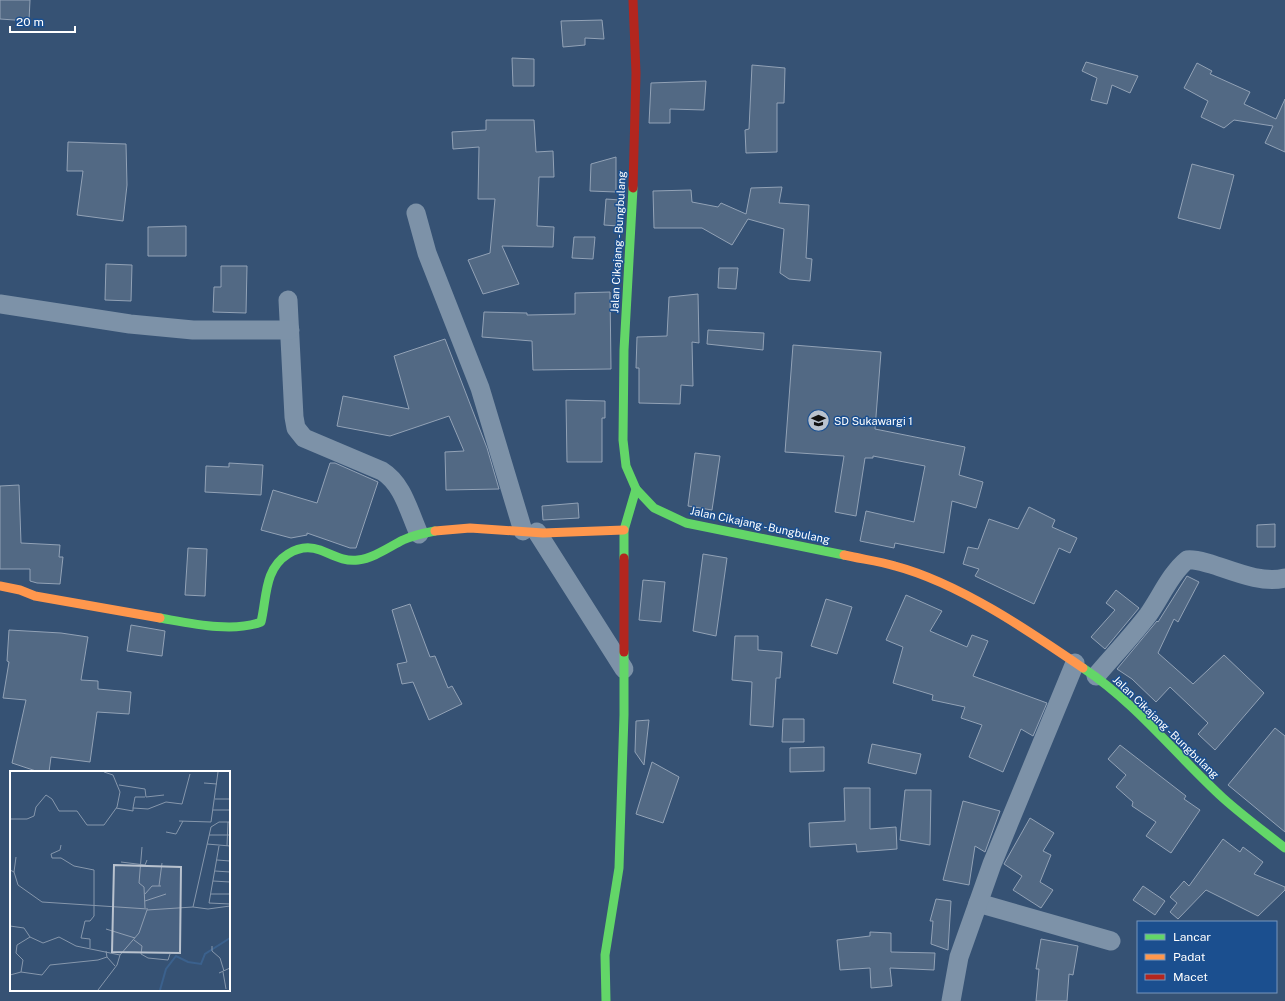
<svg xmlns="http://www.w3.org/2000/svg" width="1285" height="1001" font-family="'Public Sans',sans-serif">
  <rect width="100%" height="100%" fill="#365274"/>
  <g fill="#526984" stroke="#92a2b6">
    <polygon points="0,0 30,0 29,21 0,19"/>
    <polygon points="602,20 604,39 585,38 585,45 563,47 561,21"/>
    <polygon points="512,58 534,59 534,86 513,86"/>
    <polygon points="1086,62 1138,76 1130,93 1112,85 1107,104 1091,100 1097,78 1082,71"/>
    <polygon points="1197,63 1212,71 1210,74 1250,92 1244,104 1276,119 1285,99 1285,152 1265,143 1273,126 1234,120 1224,128 1201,117 1208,101 1184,88"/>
    <polygon points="752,65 785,68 784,103 777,103 777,152 746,153 745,130 749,129"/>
    <polygon points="706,81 704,110 670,109 670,123 649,123 651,83"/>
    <polygon points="486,120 534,120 536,152 553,151 554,177 539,177 537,226 554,227 553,247 502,246 519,284 483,294 468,260 490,253 495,199 478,199 479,147 453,149 452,132 486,130"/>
    <polygon points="68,142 126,144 127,185 123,221 77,215 83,171 67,171"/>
    <polygon points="616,157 616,192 590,191 591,164"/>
    <polygon points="1192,164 1234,175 1220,229 1178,218"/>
    <polygon points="782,187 779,203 809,205 806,258 812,259 810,281 789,279 780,273 784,229 748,219 732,245 702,228 654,228 653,191 691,190 692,202 718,207 721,203 746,214 751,188"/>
    <polygon points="606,199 620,200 618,226 604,225"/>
    <polygon points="186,226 186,256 148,256 148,227"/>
    <polygon points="574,237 595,237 593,259 572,258"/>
    <polygon points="106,264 132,265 131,301 105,300"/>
    <polygon points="221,266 247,266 246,313 213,312 214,287 221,287"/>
    <polygon points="719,268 738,268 736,289 718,288"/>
    <polygon points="610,292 611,369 533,370 532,341 482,337 484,312 527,313 527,315 575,314 575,293"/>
    <polygon points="698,294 699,343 692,342 693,386 681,385 680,404 639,403 639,368 636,368 637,337 667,336 669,297"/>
    <polygon points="708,330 764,333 763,350 707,344"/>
    <polygon points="445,339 487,448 499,489 446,490 445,452 464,451 449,416 390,436 337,426 343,396 409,409 394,356"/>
    <polygon points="793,345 881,352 875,429 965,447 959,475 983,482 976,508 952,501 944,553 895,543 894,548 860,541 866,511 914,522 925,466 873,456 873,458 865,458 856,516 835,512 844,456 785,452"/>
    <polygon points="566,400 605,401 605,418 602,418 602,462 567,462"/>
    <polygon points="695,453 720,456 712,510 688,506"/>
    <polygon points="229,463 263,465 261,495 205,492 206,466 229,467"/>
    <polygon points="330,463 335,463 378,482 356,548 350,548 307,533 307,535 291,538 261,530 273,490 317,503"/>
    <polygon points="19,485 21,543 60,545 59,557 63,557 60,584 37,583 30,581 30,569 0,569 0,486"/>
    <polygon points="578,503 579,518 543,520 542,506"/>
    <polygon points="1029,507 1055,520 1052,527 1077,538 1070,553 1059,548 1034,604 975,576 979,569 963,564 968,547 978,549 989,519 1018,529"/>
    <polygon points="1275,524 1275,547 1257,547 1257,525"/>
    <polygon points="188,548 207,549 205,596 185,595"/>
    <polygon points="703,554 727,558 716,636 693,631"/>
    <polygon points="1187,576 1199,582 1178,622 1174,619 1158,653 1193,684 1224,655 1264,693 1215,750 1198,734 1208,723 1170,687 1156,702 1132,679 1117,669 1157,621 1158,622"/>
    <polygon points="643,580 665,582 661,622 639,620"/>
    <polygon points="1116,590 1139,608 1105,649 1091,637 1115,610 1106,603"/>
    <polygon points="906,595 942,611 930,631 967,647 972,635 988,641 973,676 1047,703 1033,736 1021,729 1003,772 969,757 982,725 961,718 965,707 932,700 933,695 893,683 903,647 886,640"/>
    <polygon points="826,599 852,607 837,654 811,646"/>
    <polygon points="410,604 430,657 435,656 448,688 452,686 462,704 429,720 413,682 402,684 397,664 407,662 392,610"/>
    <polygon points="131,625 165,631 162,656 127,651"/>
    <polygon points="9,630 61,633 88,637 81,680 98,681 98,689 131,692 129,714 97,712 90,762 51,757 49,772 39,772 12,763 26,700 3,698 9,662 7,661"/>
    <polygon points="735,636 758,636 758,650 782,652 780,678 776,678 773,727 750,725 752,682 732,680"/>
    <polygon points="783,719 804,719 804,742 782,742"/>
    <polygon points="649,720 644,765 635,752 636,721"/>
    <polygon points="1275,728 1285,736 1285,832 1228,785"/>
    <polygon points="872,744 921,754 916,774 868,763"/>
    <polygon points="1120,745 1186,796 1184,799 1200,810 1171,853 1146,836 1156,822 1132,806 1133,802 1116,787 1126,775 1108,759"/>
    <polygon points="824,747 824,771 790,772 790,748"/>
    <polygon points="652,762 679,777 663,823 636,814"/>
    <polygon points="844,788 870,788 870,829 896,827 897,849 857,852 856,844 810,847 809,823 845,821"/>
    <polygon points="905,790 931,790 930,845 900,840"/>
    <polygon points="963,801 1000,811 985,852 975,846 969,885 943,880"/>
    <polygon points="1030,818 1054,833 1043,851 1051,855 1040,882 1053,890 1041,908 1013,890 1022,876 1004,864"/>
    <polygon points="1223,839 1240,852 1243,847 1263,862 1254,874 1285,887 1285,890 1258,916 1206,890 1178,919 1170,912 1177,903 1170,897 1184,881 1189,886"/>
    <polygon points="1143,886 1165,901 1155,915 1133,900"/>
    <polygon points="936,899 951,901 948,950 931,944 933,921 930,921"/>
    <polygon points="870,932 891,933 891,952 935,953 934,970 890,968 892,986 871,988 870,968 840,970 837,940 870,936"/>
    <polygon points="1041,939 1078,946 1073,975 1069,974 1067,1001 1036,1001 1039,969 1036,969"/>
  </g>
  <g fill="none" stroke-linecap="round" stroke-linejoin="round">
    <g stroke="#7d92a8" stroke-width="19">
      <polyline points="416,213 427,253 480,388 523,531"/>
      <path d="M288,300L294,417L296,428L304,438L382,471C403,484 409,512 419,534"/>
      <polyline points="0,304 130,324 193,330 290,330"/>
      <polyline points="537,532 624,669"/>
      <path d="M1096,676C1113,656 1132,636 1148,615C1160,598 1171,573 1187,560C1195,559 1203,562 1211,564C1233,571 1262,584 1285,578"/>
      <polyline points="978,903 1111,941"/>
      <polyline points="951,1001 959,957 992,864 1075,663"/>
    </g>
    <g stroke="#63d668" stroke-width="9">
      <polyline points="633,188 624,350 623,440 626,466 636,489 654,508 686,523 844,555"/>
      <polyline points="624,558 624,530 636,489"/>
      <path d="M160,618C189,623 233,633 261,622C267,597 264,569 288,554C299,547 309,546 320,550C333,555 344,562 358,560C374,558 389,547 403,540C414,535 424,533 435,531"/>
      <path d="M1083,668C1136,703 1177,756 1223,798C1243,816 1265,832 1285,848"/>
      <polyline points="606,1001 605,955 619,868 624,715 624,652"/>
    </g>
    <g stroke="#ff974d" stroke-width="9">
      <polyline points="435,531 470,528 543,533 624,530"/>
      <path d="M844,555C861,559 879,561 895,566C959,583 1029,631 1083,668"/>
      <polyline points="0,586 20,590 35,596 160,618"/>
    </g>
    <g stroke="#b3261e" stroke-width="9">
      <polyline points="633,188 636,73 633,0"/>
      <polyline points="624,558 624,652"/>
    </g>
  </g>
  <defs>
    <symbol id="school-disc" viewBox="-11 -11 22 22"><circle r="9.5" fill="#b9c2ce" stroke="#1b4f8f"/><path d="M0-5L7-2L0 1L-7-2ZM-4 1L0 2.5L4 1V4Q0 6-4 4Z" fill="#111"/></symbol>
  </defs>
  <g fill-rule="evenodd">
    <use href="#school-disc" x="806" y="408" width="25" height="25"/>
  </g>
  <g text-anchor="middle" stroke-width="3" stroke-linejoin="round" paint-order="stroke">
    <g font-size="11" fill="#fff" stroke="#1b4f8f">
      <text transform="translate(618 242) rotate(-87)" y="4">Jalan Cikajang - Bungbulang</text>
      <text transform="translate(760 525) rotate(12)" y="4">Jalan Cikajang - Bungbulang</text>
      <text transform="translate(1166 727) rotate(44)" y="4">Jalan Cikajang - Bungbulang</text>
    </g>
    <g font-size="11" fill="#fff" stroke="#1b4f8f" text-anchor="start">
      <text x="834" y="425">SD Sukawargi 1</text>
    </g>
  </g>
  <g transform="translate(10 771)">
    <rect width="220" height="220" fill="#365274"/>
    <path fill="none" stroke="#3b618d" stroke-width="2" d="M150,219L156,198L166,185L178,191L191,193L195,183L220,167"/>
    <path fill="none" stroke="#8697ac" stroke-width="1" d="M194,12L207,13M109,14L135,18L136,26L154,24M205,28H220M106,37L123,40V37L138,38L156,31L172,33L180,3M123,37L125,26H135M203,39H220M0,48H17L24,45L26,36L36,24L42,28L49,40H67L77,54H94L107,36L110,21L103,4L94,1M169,50L201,51L208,1M156,61L166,63L173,50M199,64H220M197,73L220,75M51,74L50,79L41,83L42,87H51L64,95L84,99V145L80,150H75L71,167L80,168V177M209,75L199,132L220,133M217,75L218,51M132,76L129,112L134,116L135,137M207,89L220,90M111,91L135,94L137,89M0,99L4,101L8,114L32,131L138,138M205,100L220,101M4,101L6,86M203,110L220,111M149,115L152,92M135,123L142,115H151M201,123H220M135,130L156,123M183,136L198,138L220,135M0,155L14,157L20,166L33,172L49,166L66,175L110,184M96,158L125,167M124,169L132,175L131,183L138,187L158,189L160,183M202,175V180L210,187L214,200M97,186L105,195M11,201L13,189L6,182L7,174L20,166M213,201L216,218M209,202L220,197M0,204L11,201L32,204L40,194L88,189L97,186L96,180M88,219L107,194L110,184L129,162L137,139L183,136L201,56L209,51H220"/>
    <path fill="#b9c2ce" fill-opacity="0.15" stroke="#b9c2ce" stroke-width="2" d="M104,94L171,96L170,182L102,181Z"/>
    <rect width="220" height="220" fill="none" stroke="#fff" stroke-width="2"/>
  </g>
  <rect x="1137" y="921" width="140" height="72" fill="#1b4f8f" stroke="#7695bc"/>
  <rect x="1145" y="934" width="20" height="6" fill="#63d668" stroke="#7695bc"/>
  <text x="1173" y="941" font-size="12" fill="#ffffff">Lancar</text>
  <rect x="1145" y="954" width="20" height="6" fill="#ff974d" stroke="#7695bc"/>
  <text x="1173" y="961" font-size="12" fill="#ffffff">Padat</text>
  <rect x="1145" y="974" width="20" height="6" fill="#b3261e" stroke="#7695bc"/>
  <text x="1173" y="981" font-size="12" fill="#ffffff">Macet</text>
  <path d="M10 26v6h65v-6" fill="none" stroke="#ffffff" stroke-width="2"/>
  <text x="16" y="26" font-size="12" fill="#ffffff" stroke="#1b4f8f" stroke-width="3" paint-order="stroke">20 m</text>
</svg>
